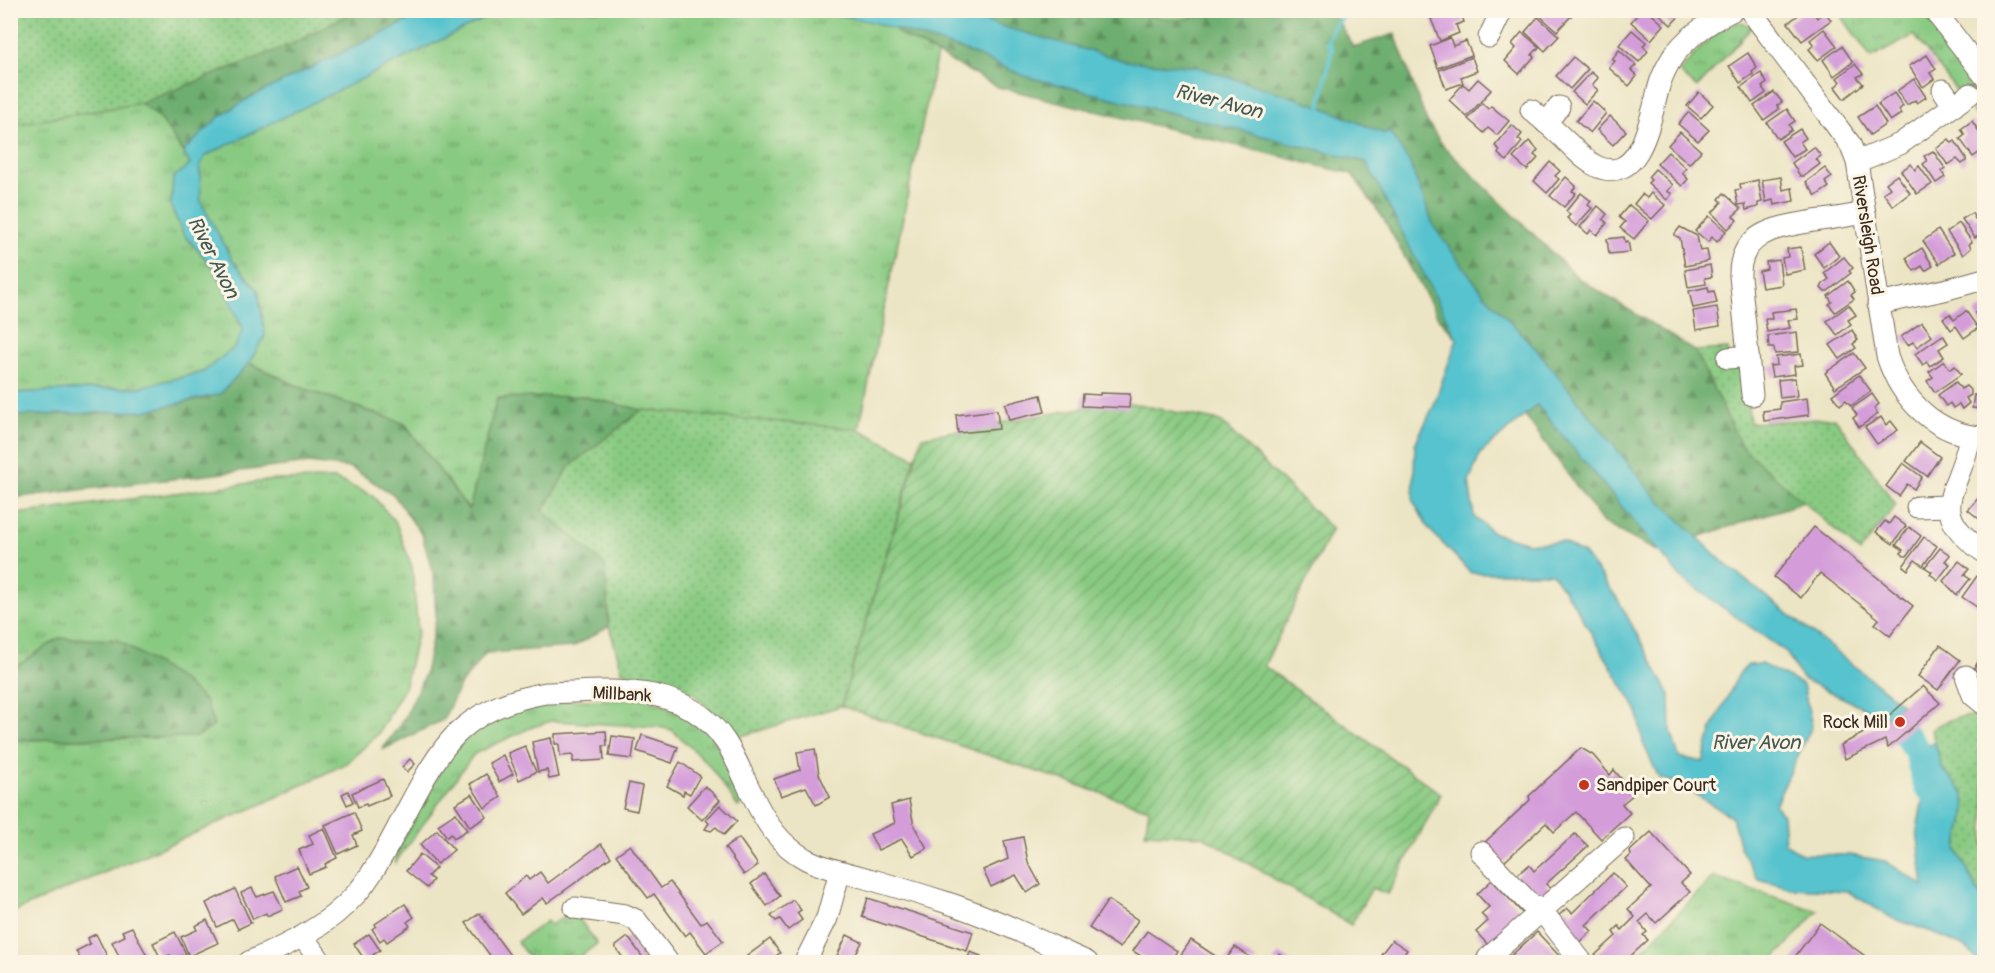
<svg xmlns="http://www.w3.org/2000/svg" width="1995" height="973" font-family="Pangolin,sans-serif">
  <defs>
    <pattern id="grass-tufts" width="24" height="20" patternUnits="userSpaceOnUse" patternTransform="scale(1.5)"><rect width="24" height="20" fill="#89ca82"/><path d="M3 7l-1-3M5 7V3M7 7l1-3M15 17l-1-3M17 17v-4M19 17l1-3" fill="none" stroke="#71a46a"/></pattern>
    <pattern id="forest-firs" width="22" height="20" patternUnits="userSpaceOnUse" patternTransform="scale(1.5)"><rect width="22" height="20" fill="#6eae70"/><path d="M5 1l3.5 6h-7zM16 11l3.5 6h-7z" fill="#5c8e5b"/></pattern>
    <pattern id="park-dots" width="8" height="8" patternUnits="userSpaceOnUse" patternTransform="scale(1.5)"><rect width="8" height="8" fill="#89ca82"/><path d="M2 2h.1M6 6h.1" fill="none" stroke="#71a46a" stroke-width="1.8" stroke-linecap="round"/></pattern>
    <pattern id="garden-furrows" width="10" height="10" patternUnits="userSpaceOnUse" patternTransform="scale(1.5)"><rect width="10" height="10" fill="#89ca82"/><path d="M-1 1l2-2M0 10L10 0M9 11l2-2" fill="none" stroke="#71a46a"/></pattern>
  </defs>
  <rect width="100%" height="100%" fill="#fcf5e5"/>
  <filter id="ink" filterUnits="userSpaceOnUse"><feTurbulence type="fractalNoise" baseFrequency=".0167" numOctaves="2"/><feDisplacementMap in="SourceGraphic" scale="12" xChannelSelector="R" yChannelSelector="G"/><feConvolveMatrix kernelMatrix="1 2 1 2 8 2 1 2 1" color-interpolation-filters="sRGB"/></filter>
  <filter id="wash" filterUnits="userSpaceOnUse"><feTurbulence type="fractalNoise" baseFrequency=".008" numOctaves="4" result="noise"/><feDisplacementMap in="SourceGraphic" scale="24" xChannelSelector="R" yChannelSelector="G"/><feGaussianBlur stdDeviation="1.35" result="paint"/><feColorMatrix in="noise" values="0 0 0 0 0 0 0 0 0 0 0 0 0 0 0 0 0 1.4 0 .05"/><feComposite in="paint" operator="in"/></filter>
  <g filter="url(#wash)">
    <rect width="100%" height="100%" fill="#ece5c5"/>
    <g fill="url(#grass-tufts)" stroke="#627a50" stroke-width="1.5">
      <polygon points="472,11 879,11 898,33 937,54 859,429 642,410 581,396 469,511 405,424 302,388 240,359 251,329 185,200 184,235 215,269 243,329 235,347 203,372 140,387 11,393 11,125 141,103 162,121 191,164"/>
      <polygon points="1838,11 1924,11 1984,91 1984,129 1972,111 1981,103 1970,88 1956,90 1914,35 1871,58"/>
      <path d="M1740,22L1752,27L1697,88L1679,72C1694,55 1718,25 1740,22Z"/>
      <polygon points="335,479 372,495 396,523 412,567 418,631 404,689 378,734 347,763 260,805 11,913 11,740 196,737 213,726 206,702 179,678 59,638 11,670 10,515 273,480"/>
      <polygon points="645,699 686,713 708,730 749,798 738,807 709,765 672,730 659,727 551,721 530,728 474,754 395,863 395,854 448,757 473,731 503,713 535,701"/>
      <polygon points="1713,877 1818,911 1771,962 1631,962"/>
      <polygon points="573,910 597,944 575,960 571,954 558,962 532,962 517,942 547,921 551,925"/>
    </g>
    <g fill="url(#forest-firs)" stroke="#546c47" stroke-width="1.5">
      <polygon points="1118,10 1177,20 1232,11 1347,10 1335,15 1353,47 1395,34 1426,120 1443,146 1578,278 1695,351 1742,447 1804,502 1656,551 1603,523 1525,415 1438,317 1383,218 1352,174 998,87 898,33 879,11"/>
      <polygon points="355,11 472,11 191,164 162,121 141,103 292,44"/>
      <polygon points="249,363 302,388 405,424 469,510 497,398 581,396 642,410 569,467 543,511 605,564 609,626 573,647 486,653 460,685 443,720 382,750 405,717 425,674 436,619 434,577 422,535 393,494 351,468 309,463 11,498 10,416 145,411 220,394"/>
      <polygon points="59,638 118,640 179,678 206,702 214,726 196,737 11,740 11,670"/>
    </g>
    <g fill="url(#park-dots)" stroke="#627a50" stroke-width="1.5">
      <polygon points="11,10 355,10 355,11 292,44 141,103 11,125"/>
      <polygon points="1118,11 1232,10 1232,11 1177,20"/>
      <polygon points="1728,349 1730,365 1744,372 1750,423 1835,418 1896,505 1860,552 1742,447 1695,351"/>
      <polygon points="642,410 859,429 915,458 841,706 735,738 693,693 622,671 609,626 605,565 543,511 569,467"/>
      <path d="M1984,715V897L1977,890L1960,855L1957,849V839L1948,777L1942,768L1931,730C1947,717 1965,716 1984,715Z"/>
    </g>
    <polygon fill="url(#garden-furrows)" stroke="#627a50" stroke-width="1.5" points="1120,401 1220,421 1332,529 1264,666 1441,794 1388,894 1372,888 1351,925 1203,836 1145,833 1149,809 841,706 922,437"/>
    <g fill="#56c3ce" stroke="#487676" stroke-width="1.5">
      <polygon points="428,11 500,11 205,156 200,167 201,202 233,261 258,290 265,336 249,363 220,394 145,411 11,416 11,393 140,387 203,372 235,347 243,329 215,269 184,235 171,207 173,178 190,164 183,152 219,117 247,99"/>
      <polygon points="821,11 947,11 1126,61 1198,67 1320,106 1385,134 1388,130 1409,161 1434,227 1483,293 1538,351 1652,493 1724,563 1902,704 1886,718 1802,679 1786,652 1682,579 1537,405 1481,453 1469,481 1474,517 1494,533 1528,543 1562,542 1584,554 1617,598 1670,695 1671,731 1679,757 1703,762 1712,728 1739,674 1748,665 1761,664 1803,685 1812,726 1775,805 1783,815 1785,843 1802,854 1850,855 1885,861 1924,886 1917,830 1923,798 1914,764 1910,757 1935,742 1942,768 1963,792 1966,809 1957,849 1977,890 1984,897 1984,962 1979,962 1967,948 1932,932 1894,919 1847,891 1792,888 1758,879 1740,847 1732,817 1679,784 1659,778 1643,743 1637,710 1577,609 1552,573 1471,573 1429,529 1413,501 1415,444 1433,407 1457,339 1366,162 1024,76 966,51 876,23"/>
    </g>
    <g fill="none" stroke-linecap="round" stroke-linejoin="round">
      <polyline stroke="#56c3ce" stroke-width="4.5" points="1319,112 1332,48 1327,42 1332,29 1343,17 1339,10"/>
      <polyline stroke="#56c3ce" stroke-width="27" points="1908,738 1917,751 1927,787"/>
    </g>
    <g id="blocks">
      <g fill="#d49dda">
        <polygon points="1436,10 1460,10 1464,22 1456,25 1459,33 1440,41 1431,19 1438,15"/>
        <polygon points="1545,10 1569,10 1573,14 1557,31 1540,16"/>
        <polygon points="1641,10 1647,10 1664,25 1651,40 1631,22"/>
        <polygon points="1655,10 1685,10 1671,25"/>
        <polygon points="1805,10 1812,10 1817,18 1825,12 1831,20 1802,41 1788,23"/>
        <polygon points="1538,17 1559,36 1545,51 1525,32"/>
        <polygon points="1824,29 1837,46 1818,60 1809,49 1814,45 1810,40"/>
        <polygon points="1632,30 1646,42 1643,46 1648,51 1639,62 1619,45"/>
        <polygon points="1522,32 1539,47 1532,55 1534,57 1519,74 1505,61 1516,48 1512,44"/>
        <polygon points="1450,38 1453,46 1466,41 1472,55 1438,68 1430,46"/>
        <polygon points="1842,46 1853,62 1834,76 1823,60"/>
        <polygon points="1619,50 1636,65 1631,70 1637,76 1629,86 1609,68 1615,61 1612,59"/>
        <polygon points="1748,53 1757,68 1752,72 1753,74 1740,83 1729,66"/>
        <polygon points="1927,55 1936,69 1930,73 1934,79 1923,87 1909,66"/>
        <polygon points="1472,57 1477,71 1461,77 1463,83 1446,89 1439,70"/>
        <polygon points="1573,57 1588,69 1570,89 1556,76"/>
        <polygon points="1855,64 1863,74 1857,77 1863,84 1844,99 1835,87 1840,82 1837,78"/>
        <polygon points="1591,72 1598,78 1592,85 1598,90 1585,104 1572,92"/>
        <polygon points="1761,73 1767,83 1762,87 1766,93 1752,103 1741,87"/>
        <polygon points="1478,79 1491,90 1467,117 1449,100 1463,84 1469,89"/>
        <polygon points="1914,79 1926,97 1917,103 1915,100 1907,105 1897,91"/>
        <polygon points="1699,92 1713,105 1701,118 1687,106"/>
        <polygon points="1774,92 1782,102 1777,106 1779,109 1764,120 1754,106"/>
        <polygon points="1894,93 1903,106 1899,110 1901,114 1890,121 1878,104"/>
        <polygon points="1593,101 1606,113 1590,133 1576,121"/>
        <polygon points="1482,103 1488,109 1491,106 1509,121 1497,135 1488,128 1484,133 1468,119"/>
        <polygon points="1875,106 1886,124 1870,135 1858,117"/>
        <polygon points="1787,109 1795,121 1789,125 1792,130 1778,139 1767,123"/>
        <polygon points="1689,112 1709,130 1698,141 1678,124"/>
        <polygon points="1610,116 1626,131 1613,145 1597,130"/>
        <polygon points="1972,121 1984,139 1984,149 1973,157 1960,139 1965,135 1961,129"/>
        <polygon points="1512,125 1522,134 1518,139 1522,142 1507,161 1498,154 1500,150 1495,146"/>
        <polygon points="1800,129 1806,138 1800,142 1805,149 1792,157 1781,141"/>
        <polygon points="1680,132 1701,151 1689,164 1668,145"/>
        <polygon points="1949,139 1952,143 1955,141 1966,158 1966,161 1962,164 1957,159 1948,165 1936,149"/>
        <polygon points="1529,141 1538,150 1534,155 1538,158 1527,170 1513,158"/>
        <polygon points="1814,147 1821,156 1816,159 1820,164 1804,176 1800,176 1792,163"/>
        <polygon points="1933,151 1945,168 1941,171 1945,177 1936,183 1923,164 1927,161 1924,156"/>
        <polygon points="1668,152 1686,168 1682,173 1688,179 1682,186 1657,164"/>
        <polygon points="1550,162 1560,171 1555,176 1559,179 1547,193 1534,181"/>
        <polygon points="1911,164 1915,170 1919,166 1932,184 1917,194 1901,171"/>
        <polygon points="1825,168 1832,177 1825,182 1829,187 1816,196 1806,182"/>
        <polygon points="1655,169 1673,185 1667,191 1672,194 1667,200 1648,183 1651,180 1648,177"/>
        <polygon points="1897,175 1910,193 1893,206 1883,193 1890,188 1886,183"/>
        <polygon points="1566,177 1576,186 1572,191 1576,193 1564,207 1550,196"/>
        <polygon points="1781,177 1783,190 1792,188 1794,201 1774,205 1773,200 1766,202 1762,180"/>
        <polygon points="1758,180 1762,202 1758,203 1758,207 1746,210 1745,204 1738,205 1735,190 1741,189 1740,184"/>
        <polygon points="1581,193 1591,201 1588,205 1592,208 1576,226 1567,218 1570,215 1566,211"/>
        <polygon points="1651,193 1665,205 1652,219 1634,204 1642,194 1647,198"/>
        <polygon points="1724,193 1741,209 1733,216 1737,220 1728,229 1712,213 1722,202 1719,199"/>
        <polygon points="1629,205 1649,221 1634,239 1620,228 1625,222 1619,217"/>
        <polygon points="1598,206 1607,214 1603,219 1607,223 1597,235 1591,230 1588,234 1580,227"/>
        <polygon points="1972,213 1975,219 1981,215 1984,220 1984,240 1981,234 1975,238 1962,219"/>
        <polygon points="1709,216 1726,231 1717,242 1712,237 1708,242 1695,231"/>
        <polygon points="1959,223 1972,242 1969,244 1971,248 1963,255 1947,232"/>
        <polygon points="1680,227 1697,236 1700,251 1707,250 1709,261 1685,266 1680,238 1674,235"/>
        <polygon points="1938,230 1954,253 1939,264 1923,241"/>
        <polygon points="1624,237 1625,242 1628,241 1630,252 1609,254 1607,239"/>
        <polygon points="1829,242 1839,256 1824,268 1814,254"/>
        <polygon points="1801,247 1805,270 1785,274 1782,258 1788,257 1787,249"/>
        <polygon points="1922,248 1933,266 1925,271 1922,266 1914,271 1906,258"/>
        <polygon points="1844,257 1853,268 1849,271 1851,273 1828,291 1824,291 1821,288 1823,284 1829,279 1824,273"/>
        <polygon points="1779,260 1782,285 1762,288 1759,271 1767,269 1766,262"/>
        <polygon points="1710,265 1712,277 1705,278 1706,284 1688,287 1685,270"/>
        <polygon points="1848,281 1855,292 1851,295 1854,299 1835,312 1829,304 1832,302 1828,296"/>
        <polygon points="1708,287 1709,292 1714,291 1717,303 1693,308 1689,291"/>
        <polygon points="1849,305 1856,315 1848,320 1851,324 1837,335 1827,321"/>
        <polygon points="1717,307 1720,326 1696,330 1693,311"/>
        <polygon points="1984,307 1984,329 1975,313"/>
        <polygon points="1796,309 1798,319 1788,320 1790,328 1767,332 1765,319 1772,319 1771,312"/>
        <polygon points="1966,311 1978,328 1964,338 1956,326 1951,330 1943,318 1950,314 1954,320"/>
        <polygon points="1922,322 1932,336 1917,347 1913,342 1908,345 1901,337"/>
        <polygon points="1852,330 1858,340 1853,344 1856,348 1840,359 1830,345"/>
        <polygon points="1797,332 1799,352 1775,354 1774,348 1769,348 1768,336"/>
        <polygon points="1943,335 1948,343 1939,349 1944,357 1930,366 1927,362 1923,365 1915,354"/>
        <polygon points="1854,353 1865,368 1835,388 1825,373"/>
        <polygon points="1801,354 1803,365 1794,366 1795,374 1772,377 1770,366 1777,365 1776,357"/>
        <polygon points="1944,361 1950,369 1955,366 1961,374 1935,392 1927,381 1933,377 1929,372"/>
        <polygon points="1859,375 1871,391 1851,406 1846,400 1840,405 1832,395"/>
        <polygon points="1795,378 1797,396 1780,398 1778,380"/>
        <polygon points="1956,382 1961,389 1966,386 1971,391 1971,395 1966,398 1969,403 1962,409 1959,404 1953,408 1950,403 1946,406 1938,395"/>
        <polygon points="1984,392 1984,412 1982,409 1972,408 1974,395 1979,396"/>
        <polygon points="1100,393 1130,394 1129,408 1082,406 1083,394 1100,395"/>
        <polygon points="1872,394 1879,404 1874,408 1878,414 1859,427 1853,418 1857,415 1852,408"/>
        <polygon points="1041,395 1045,412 1009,420 1005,404"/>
        <polygon points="1807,398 1809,415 1764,421 1763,411 1780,409 1780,402"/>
        <polygon points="997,410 999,429 958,433 956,415"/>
        <polygon points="1881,417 1886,425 1891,421 1898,430 1877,444 1865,427"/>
        <polygon points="1920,442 1940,457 1927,476 1906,461"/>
        <polygon points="1903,463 1922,477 1914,489 1907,484 1899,496 1886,486"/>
        <polygon points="1980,496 1984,500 1983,522 1968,510"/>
        <polygon points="1894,517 1906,526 1893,544 1876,532 1885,521 1889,524"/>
        <polygon points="1814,527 1913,606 1890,636 1875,624 1879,619 1820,573 1801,598 1774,577"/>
        <polygon points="1909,527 1921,536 1907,556 1904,556 1901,553 1903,550 1896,545"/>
        <polygon points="1924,537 1937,546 1923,566 1915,560 1908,570 1903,566"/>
        <polygon points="1940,548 1950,555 1945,561 1950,564 1938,580 1930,574 1932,572 1925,567"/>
        <polygon points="1959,561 1969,569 1964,575 1970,579 1957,595 1943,581"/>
        <polygon points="1977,576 1984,581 1982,588 1984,590 1984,597 1977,607 1962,597"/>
        <polygon points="1940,645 1960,660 1938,690 1918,676"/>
        <polygon points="1984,651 1984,675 1974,669"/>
        <polygon points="1923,686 1940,703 1888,748 1885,740 1845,759 1841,745 1877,726"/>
        <polygon points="606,731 607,746 603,746 604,760 573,762 573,755 560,756 559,744 555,744 555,734"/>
        <polygon points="642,735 678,747 672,763 637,751"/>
        <polygon points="612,736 635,739 632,759 609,756"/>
        <polygon points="551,738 559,777 549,779 547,770 538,772 532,742"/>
        <polygon points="525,746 536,772 519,780 508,753"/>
        <polygon points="1581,748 1593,755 1610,775 1614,770 1634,794 1622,804 1630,813 1601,839 1576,812 1554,832 1546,823 1503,863 1484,843 1530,800 1529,796"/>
        <polygon points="815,749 819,774 830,797 816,805 806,787 781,796 774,779 800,770 797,752"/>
        <polygon points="503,755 513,774 499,782 489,763"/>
        <polygon points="410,759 415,764 407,772 402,767"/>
        <polygon points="680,762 700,776 690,794 684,791 683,795 667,786"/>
        <polygon points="486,774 501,797 485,808 470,784"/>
        <polygon points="383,779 390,796 367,806 366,804 358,807 352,793"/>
        <polygon points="629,783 642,786 637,811 623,808"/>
        <polygon points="705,786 720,800 702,820 687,806"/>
        <polygon points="348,791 353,802 347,805 342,794"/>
        <polygon points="472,794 487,817 470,827 455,804"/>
        <polygon points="909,800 914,826 927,848 913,856 902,839 878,850 870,834 895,823 891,805"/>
        <polygon points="720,805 737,821 724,835 716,827 711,831 705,829 709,823 706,820"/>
        <polygon points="354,812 362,831 353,835 357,845 338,854 325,825"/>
        <polygon points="456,813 467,830 454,838 451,834 447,837 438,825"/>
        <polygon points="324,828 337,858 325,864 326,867 309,874 299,850 313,844 309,835"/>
        <polygon points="437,830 454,850 437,864 420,845"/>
        <polygon points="1651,832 1690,875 1681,883 1690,892 1656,923 1648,914 1639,922 1647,932 1643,935 1648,940 1624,962 1598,962 1593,957 1616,936 1613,932 1619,926 1622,930 1635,917 1628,909 1651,888 1626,860 1631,855 1630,851"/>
        <polygon points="1575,834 1588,846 1546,884 1551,889 1537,902 1513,878 1529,865 1534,871"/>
        <polygon points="1023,837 1028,862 1040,884 1027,893 1016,875 991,887 983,870 1008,859 1004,841"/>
        <polygon points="739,838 758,865 744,875 725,848"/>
        <polygon points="601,844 611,857 547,903 543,898 521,914 505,893 526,876 529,880 540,872 548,883"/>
        <polygon points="630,845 661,888 670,882 701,924 707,920 723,941 706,953 690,932 685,936 654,894 648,898 616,855"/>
        <polygon points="420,854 436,868 428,876 433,880 427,888 406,871"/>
        <polygon points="297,866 307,887 299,891 301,896 286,902 275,876"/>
        <polygon points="1613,873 1626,887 1586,925 1592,931 1578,944 1555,919 1567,908 1572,913"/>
        <polygon points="764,874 780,896 767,906 751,884"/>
        <polygon points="1492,880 1525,916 1490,947 1476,932 1488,921 1481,914 1489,907 1477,894"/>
        <polygon points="252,888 257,897 274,891 283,909 267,916 266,913 253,919 241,893"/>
        <polygon points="235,889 251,923 238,929 233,919 217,927 206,903"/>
        <polygon points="868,898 973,932 967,951 862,917"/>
        <polygon points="793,900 801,910 797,913 802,920 788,930 780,919 776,921 771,916"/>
        <polygon points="1108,900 1138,920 1120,948 1089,928"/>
        <polygon points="405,904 414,917 407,922 410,926 387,942 384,938 380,941 372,929 376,926 375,924"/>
        <polygon points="480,913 487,924 515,962 495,962 466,923"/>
        <polygon points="207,920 218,943 189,956 181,937 197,930 195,926"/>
        <polygon points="1820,923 1865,956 1861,962 1791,962"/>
        <polygon points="132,927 146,954 129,962 122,962 112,942 125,936 122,931"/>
        <polygon points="1147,931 1177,951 1170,962 1150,962 1133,951"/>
        <polygon points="175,932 186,954 173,960 170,955 161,959 153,943"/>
        <polygon points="1537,932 1565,962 1504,962"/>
        <polygon points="96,934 110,962 82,962 76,951 90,944 88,938"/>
        <polygon points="369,934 380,950 373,955 377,961 374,962 366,962 354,944"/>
        <polygon points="847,935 862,942 852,962 844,962 836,958"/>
        <polygon points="628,937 636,948 646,962 626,962 615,947"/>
        <polygon points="770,939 780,953 767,962 752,962 747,956"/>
        <polygon points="1191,940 1220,959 1218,962 1183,962 1178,959"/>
        <polygon points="1392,940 1407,950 1399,962 1393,962 1381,954"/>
        <polygon points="1235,947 1258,962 1224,962"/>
        <polygon points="970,952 981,956 979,962 967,962"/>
        <polygon points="1279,954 1292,962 1273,962"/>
      </g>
    </g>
  </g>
  <g filter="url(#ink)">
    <use href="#blocks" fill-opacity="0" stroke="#796b58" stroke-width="1.5"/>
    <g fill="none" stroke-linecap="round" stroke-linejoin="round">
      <defs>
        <g id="minor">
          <path d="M1750,10L1850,144L1857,162L1887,356C1901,400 1937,436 1984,437"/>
          <polyline points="1934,10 1984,75"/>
          <polyline points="1489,37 1502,10"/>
          <polyline points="1943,90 1954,106"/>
          <path d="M1531,110C1543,120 1555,130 1566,141C1576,150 1586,162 1598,167C1643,185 1651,112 1660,83C1663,74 1667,66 1672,58C1686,37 1711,21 1733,10"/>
          <polyline points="1546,123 1559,107"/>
          <polyline points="1857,162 1900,144 1970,94"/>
          <polyline points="1878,304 1944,290 1984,279"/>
          <polyline points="1728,358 1748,356"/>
          <path d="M1752,395L1740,276C1739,231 1780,227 1814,221C1831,219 1848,216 1865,213"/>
          <path d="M1970,437C1960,492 1923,510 1984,552"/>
          <polyline points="1917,507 1949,506"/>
          <polyline points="1966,676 1973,695 1984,704"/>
          <polyline points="1481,852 1529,903 1542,911 1582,962"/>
          <polyline points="575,908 625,915 636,920 668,962"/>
          <polyline points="303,937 321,962"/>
          <polyline points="1488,958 1624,838"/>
          <path d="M249,962C288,945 328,926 356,894C370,879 379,861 389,844C407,812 426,769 450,741C474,713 511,699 546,693C609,691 684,680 725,741C736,757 743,777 752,794C764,820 779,845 806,859C823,868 843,872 862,877C890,885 917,893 945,902C994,918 1040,941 1087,962"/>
          <polyline points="805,962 827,918 840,871"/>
        </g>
      </defs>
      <use href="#minor" stroke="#796b58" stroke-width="23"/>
      <use href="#minor" stroke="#fff" stroke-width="21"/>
    </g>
  </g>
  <g fill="#c8321e" stroke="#fcf5e5" stroke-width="2">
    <circle cx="1900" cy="722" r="6"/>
    <circle cx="1584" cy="785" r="6"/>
  </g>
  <g text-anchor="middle" stroke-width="6" stroke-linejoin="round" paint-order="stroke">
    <g font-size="18" fill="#3b2a1e" stroke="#fcf5e5">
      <text transform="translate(1868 235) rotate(81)" y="6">Riversleigh Road</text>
      <text transform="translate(622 694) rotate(3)" y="6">Millbank</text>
    </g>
    <g font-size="18" fill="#3b2a1e" stroke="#fcf5e5" text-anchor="end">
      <text x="1888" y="728">Rock Mill</text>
      <text x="1596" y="791" text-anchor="start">Sandpiper Court</text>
    </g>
    <g font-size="20" font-style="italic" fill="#435853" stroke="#fcf5e5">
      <text transform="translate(1219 101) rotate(14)" y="7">River Avon</text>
      <text transform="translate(214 257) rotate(63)" y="7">River Avon</text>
      <text x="1756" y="749">River Avon</text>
    </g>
  </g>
  <rect width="1995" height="973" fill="none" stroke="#fcf5e5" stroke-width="36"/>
</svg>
